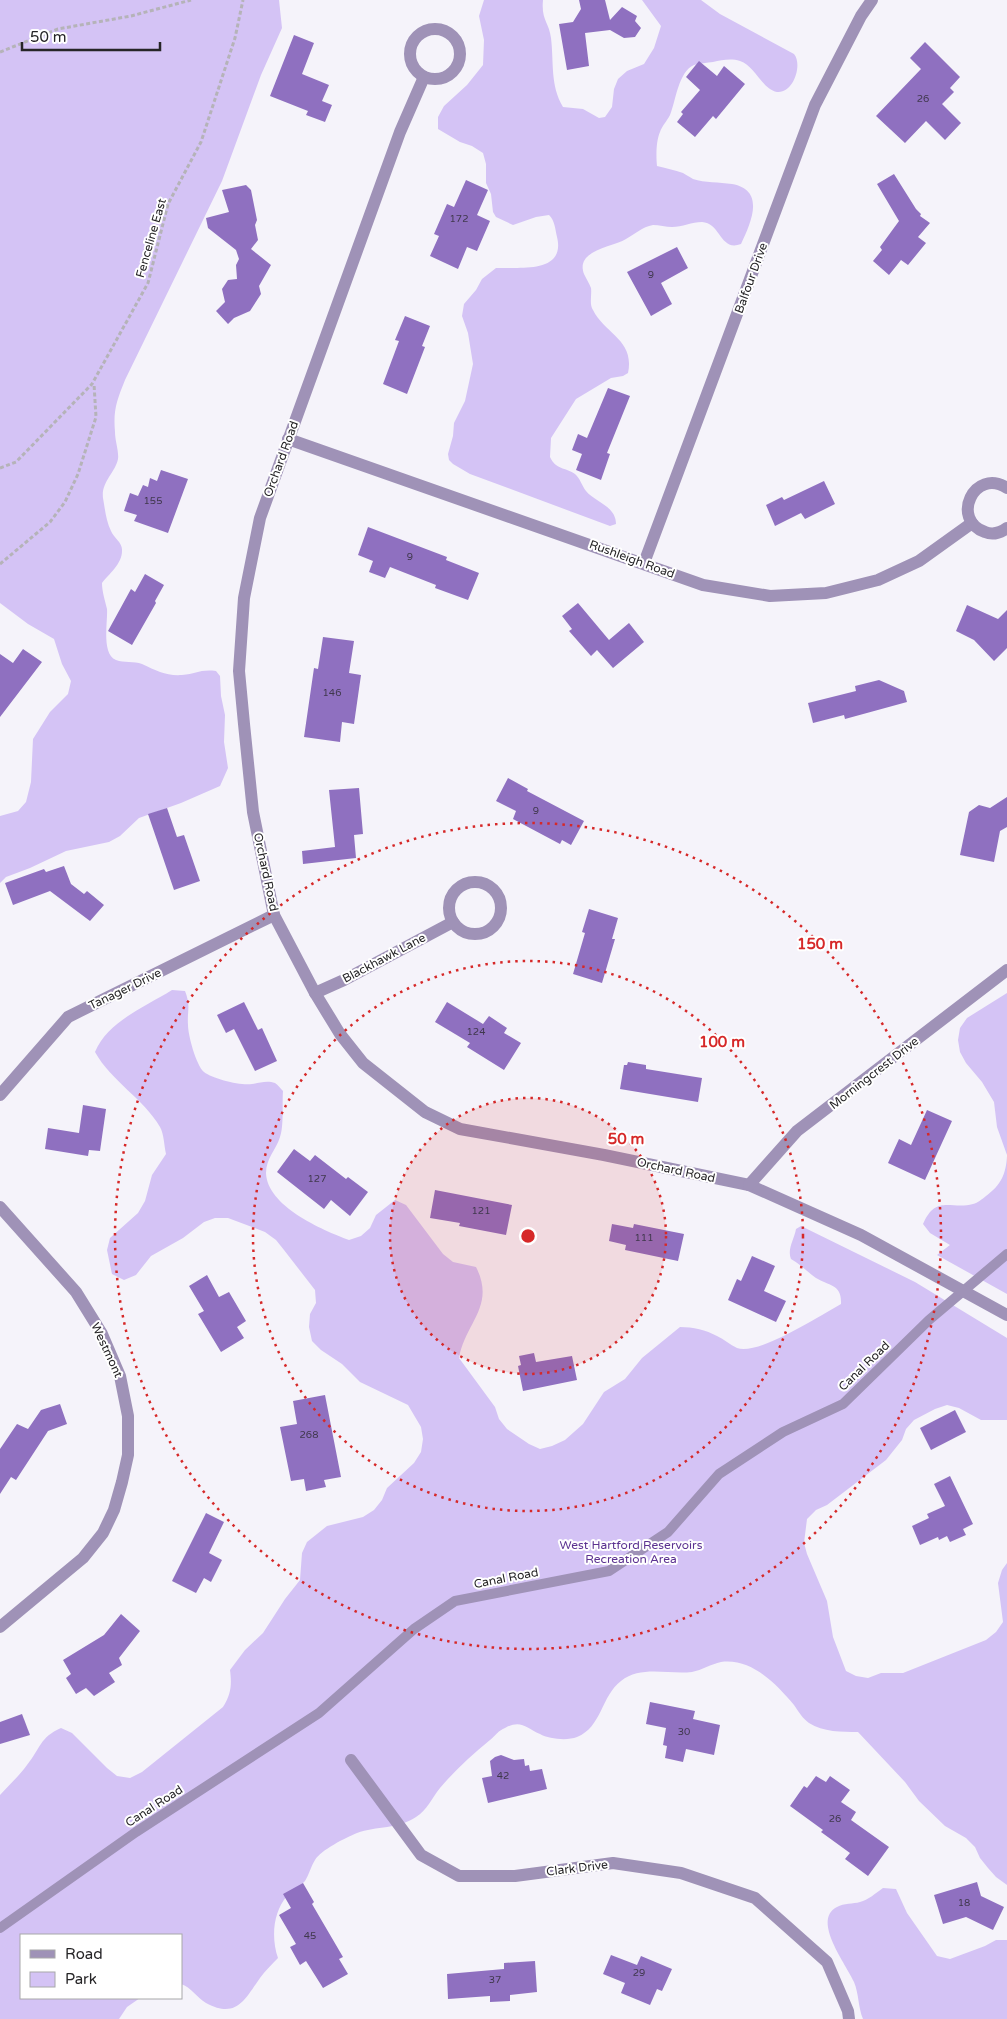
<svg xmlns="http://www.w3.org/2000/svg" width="1007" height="2019" font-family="'Varela Round',sans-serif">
  <rect width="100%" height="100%" fill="#f5f3fa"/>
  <g fill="#d4c3f5">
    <path d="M0,0H279L282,28L261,75L222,181L125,380C117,400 113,410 115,432C115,441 119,451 118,459C115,473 101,482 103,498C105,509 106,521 111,531C114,538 123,543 122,551C122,564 109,574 102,583C102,592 105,600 107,609C108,621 101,654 116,660C124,663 134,661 142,664C157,671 166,676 182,675C196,674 200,669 216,671L220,676L221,696L225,715L224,742L228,768L220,786L181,803L139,818L120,836L109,842L66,851L30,868L6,877L0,883V816L18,811L26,802L31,782L33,739L50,712L68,694L71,681L62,664L54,639L28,624L0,603Z"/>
    <path d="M484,0H543C541,20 549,22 551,38C554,63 550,85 563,107L583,109L599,118L605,117L612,107L614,89L618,79L627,71L644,64L654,48L661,26L642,0H701L720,14L794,54C803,65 793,94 777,92C762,89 755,66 740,61C731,58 722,60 713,62C707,63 700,63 694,65C678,72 676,101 670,115C667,121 662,126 660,132C656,141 656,156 657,166C665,168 675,170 683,173C686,175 690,177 693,179C705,183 719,182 732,184C766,190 751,223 741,244C720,252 721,223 702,222C692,222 682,227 672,227C666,227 659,225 653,225C642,227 635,234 626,239C613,247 575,250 584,274C586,278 589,283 591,288C592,295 589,304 593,310C605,334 635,340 628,373L623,376L611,378L576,399L551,438L550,457C556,470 565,467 575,474C580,478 582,486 586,491C595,502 616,506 616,524L610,526L470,474L453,464L449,460L448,454L453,436L454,423L465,401L473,364L468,333L462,316L464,304L476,290L482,279L496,268C519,267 566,274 557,237C555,229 555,221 549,215L536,217L513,225L496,217L493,212L491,194L486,183V164L483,153L472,146L460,142L438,129V117L444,106L467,85L483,65L484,40L479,16Z"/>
    <path d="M172,990L185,991C191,1006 187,1011 188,1025C188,1035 196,1065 204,1072C213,1079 241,1086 252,1084C259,1083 267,1080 275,1083C278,1085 281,1089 283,1091C282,1104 284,1126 280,1137C276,1150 266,1158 266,1173C267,1206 322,1230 349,1240L361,1236L370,1228L376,1215L395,1200L406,1205L443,1254L453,1262L476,1267C496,1306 465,1323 459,1358L495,1407L499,1419L507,1429L529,1444L540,1449L552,1446L565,1440L583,1424L604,1392L625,1379L642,1358L680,1327C693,1327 706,1330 717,1336C724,1339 730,1345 737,1348C758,1356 821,1315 841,1304C842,1284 829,1286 816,1278C807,1272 802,1265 791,1259C787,1249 794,1240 796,1229L801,1226L915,1282L1007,1338V1420H981L959,1408L947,1405L935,1409L914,1420L906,1429L902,1440L886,1460L827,1505L816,1510L807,1519L804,1543L807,1554L827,1601L833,1637L846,1671L856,1676L868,1678L881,1673H903L986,1640L996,1632L1003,1622L998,1583L1002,1570L1007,1563V1885L996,1877L988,1868L980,1858L975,1847L966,1838L945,1826L919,1801L905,1782L858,1732C842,1732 823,1732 809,1723C803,1719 798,1711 794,1705C776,1684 752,1658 721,1662C711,1664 702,1670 692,1672C669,1675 641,1665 621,1681C601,1696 602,1727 577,1737C567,1741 549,1739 540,1734C526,1728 521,1719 505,1728C499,1730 495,1736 490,1740C472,1755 455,1770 440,1788C432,1798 427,1810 416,1817C399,1829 376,1826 357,1833C345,1838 321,1850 315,1860C311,1866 309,1875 305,1881C300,1887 293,1890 287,1896C273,1912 271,1938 278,1958C272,1964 265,1971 260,1978C244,2001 236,2019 206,2003C197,1998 191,1987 181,1984V1935H21V1998H140L127,2007L119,2019H0V1795C9,1785 19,1776 27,1765C40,1749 40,1737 61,1728L72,1733L107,1768L117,1776L130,1778L142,1772L223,1707C231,1694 232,1685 230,1670L245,1650L263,1633L285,1599L300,1580L302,1553L307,1542L327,1526L363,1517L374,1510L382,1500L387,1488L414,1463L421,1452L423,1439L421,1427L408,1405L360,1382L342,1364L321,1350L312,1341L309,1327L310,1314L316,1303L315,1290L284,1250L276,1240L265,1232L228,1218H215L204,1222L183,1238L151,1256L136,1275L124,1280L112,1274L107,1250L110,1238L138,1213L145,1201L152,1175L166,1154C164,1145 164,1134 160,1127C144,1099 111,1081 95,1052C108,1021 145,1007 172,990Z"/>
    <polygon points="1007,993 1007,1155 997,1127 994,1102 982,1082 966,1063 960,1052 958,1040 960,1028 967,1018"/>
    <path d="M1007,1156V1294L937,1255L950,1245L930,1233L923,1224C936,1194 951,1210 973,1204C978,1203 982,1199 986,1196C1001,1185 1006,1174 1007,1156Z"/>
    <path d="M883,1888L896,1889L907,1913L937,1956L950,1959L985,1946L996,1940H1007V2019H863C858,2007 859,1994 854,1982C847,1965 811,1920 837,1907C844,1903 853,1904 860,1902C868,1900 876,1893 883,1888Z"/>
  </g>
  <g fill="#8f70c0">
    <polygon points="579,0 605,0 610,20 622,7 637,16 635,21 641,28 635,37 624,38 610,30 585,33 589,66 567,70 559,24 573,22 581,9"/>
    <polygon points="294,35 314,43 302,74 329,85 322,101 332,105 325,122 306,115 308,111 270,96"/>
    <polygon points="925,42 960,77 950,88 954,92 942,104 961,123 945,140 926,121 905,143 876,116 921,69 910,58"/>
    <polygon points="699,61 717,76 724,66 745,84 716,119 713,116 695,137 677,122 683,114 681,112 700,90 686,77"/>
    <polygon points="894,174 916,209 921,214 920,216 930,223 918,237 926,243 908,265 901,260 889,275 873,261 882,250 880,247 899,221 877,184"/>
    <polygon points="466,180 488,190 477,215 490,221 477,251 467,247 458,269 430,256 439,236 434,234 447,204 454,207"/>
    <polygon points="246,185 251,190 257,220 255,225 258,240 251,249 271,265 259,286 261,294 250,311 234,318 228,324 216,311 225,302 222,289 228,280 237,279 236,265 239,259 236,250 208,228 206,218 229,212 222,190"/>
    <polygon points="677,247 688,268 661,283 672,304 651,316 627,272"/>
    <polygon points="405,316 430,326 422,346 425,347 407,394 383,384 399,341 395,340"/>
    <polygon points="608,388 630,396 607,453 610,454 601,480 576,470 582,454 572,450 578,434 587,438"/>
    <polygon points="161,470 188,479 168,533 134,521 137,515 124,511 130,493 138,496 143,485 148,487 150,478 157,481"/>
    <polygon points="824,481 835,504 805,519 801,513 775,526 766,505 782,497 784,500"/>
    <polygon points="368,527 447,557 446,560 479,573 468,600 435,588 436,585 390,567 385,578 369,572 373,561 358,555"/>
    <polygon points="145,574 164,585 155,601 156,603 132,645 108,631 131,589 135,592"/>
    <polygon points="578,603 609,640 629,623 644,642 613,668 597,650 591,656 569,631 572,629 562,616"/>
    <polygon points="967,605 998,619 1007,610 1007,648 994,661 974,640 956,631"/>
    <polygon points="323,637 354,641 349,673 361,675 354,724 342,722 340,742 304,737 314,668 318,669"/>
    <polygon points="23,649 42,662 0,717 0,654 13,663"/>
    <polygon points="879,680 904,691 907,702 845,719 844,715 813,723 808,703 856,691 855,686"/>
    <polygon points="508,778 528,789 527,791 584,821 571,845 562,840 560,844 513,819 516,811 496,801"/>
    <polygon points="359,788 363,834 354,835 356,858 303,864 302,851 335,847 329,790"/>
    <polygon points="1007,797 1007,827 1000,831 994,862 960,855 969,812 979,805 990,808"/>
    <polygon points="167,808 177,837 184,835 200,881 174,890 148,814"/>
    <polygon points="64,866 71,884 84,894 87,891 104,905 90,921 50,891 13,905 5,883 44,869 46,872"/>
    <polygon points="589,909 618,918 612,939 615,939 602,983 573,974 585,933 582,932"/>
    <polygon points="244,1002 258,1030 262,1028 277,1061 255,1071 234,1029 226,1033 217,1015"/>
    <polygon points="447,1002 483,1024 489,1016 507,1028 504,1033 521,1043 504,1070 467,1047 470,1043 435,1022"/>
    <polygon points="628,1062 646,1065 646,1069 702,1078 698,1102 620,1089 624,1065 627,1065"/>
    <polygon points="83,1105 106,1109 100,1151 89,1150 88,1156 45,1149 48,1128 79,1133"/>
    <polygon points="927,1110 952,1121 925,1180 888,1163 899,1139 911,1145"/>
    <polygon points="294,1149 310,1161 315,1155 346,1179 348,1177 368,1192 350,1216 331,1200 324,1209 277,1172"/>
    <polygon points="435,1190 512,1205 506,1235 459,1226 460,1223 430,1218"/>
    <polygon points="612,1224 633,1228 634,1224 684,1234 678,1261 625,1250 626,1245 609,1241"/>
    <polygon points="752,1256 775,1266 764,1291 786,1301 776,1322 728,1300 737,1279 741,1281"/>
    <polygon points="207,1275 219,1297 229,1292 246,1321 237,1327 244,1338 221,1352 198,1314 204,1311 189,1286"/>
    <polygon points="534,1353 536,1362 572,1356 577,1380 523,1391 518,1366 521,1365 519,1356"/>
    <polygon points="325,1395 341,1477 324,1480 326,1487 306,1491 304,1479 291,1481 280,1427 297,1424 293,1401"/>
    <polygon points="60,1404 67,1424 48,1431 16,1480 11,1477 0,1494 0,1449 17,1424 28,1429 41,1410"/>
    <polygon points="955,1410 966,1432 931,1450 920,1428"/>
    <polygon points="950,1476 973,1524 963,1529 966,1535 950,1542 947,1536 939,1540 938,1537 920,1545 912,1526 929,1518 927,1514 945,1506 934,1484"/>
    <polygon points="206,1513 224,1522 209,1553 222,1560 211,1582 204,1578 196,1593 172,1581"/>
    <polygon points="121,1614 140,1631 119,1658 122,1665 109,1673 115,1682 94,1696 86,1688 76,1694 66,1678 71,1674 63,1660 104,1635"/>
    <polygon points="650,1702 695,1711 693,1719 720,1725 714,1755 686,1749 683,1762 665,1758 667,1746 663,1745 666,1728 646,1724"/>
    <polygon points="22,1714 30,1735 0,1744 0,1722"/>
    <polygon points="501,1755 514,1760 524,1759 525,1766 529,1765 530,1771 542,1769 547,1789 488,1803 482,1778 492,1776 490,1761 495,1757"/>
    <polygon points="816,1776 826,1782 830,1776 850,1790 841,1802 856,1812 851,1820 889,1847 868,1876 845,1859 850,1853 821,1832 823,1830 790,1806 804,1786 807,1788"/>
    <polygon points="977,1882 981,1896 1004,1907 993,1930 966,1917 943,1924 934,1895"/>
    <polygon points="303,1883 314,1902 312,1904 343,1957 339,1959 348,1974 323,1988 306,1961 300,1965 290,1947 296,1944 279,1915 291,1908 283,1894"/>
    <polygon points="611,1955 637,1965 641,1956 672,1969 662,1991 657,1989 650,2005 621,1993 625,1983 603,1974"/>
    <polygon points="535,1961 537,1992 510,1995 510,2001 490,2002 490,1996 448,1999 447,1974 504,1969 504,1963"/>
  </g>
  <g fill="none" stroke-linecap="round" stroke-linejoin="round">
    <g stroke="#b5b3b8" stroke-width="3" stroke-dasharray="4 2.5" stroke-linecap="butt">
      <polyline points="0,52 58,29 131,16 191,0"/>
      <polyline points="0,468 16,462 92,384 148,283 168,204 201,142 235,38 243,0"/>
      <polyline points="0,564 50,522 65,502 78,474 96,417 94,384"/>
    </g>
    <polyline stroke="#9f92b7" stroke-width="10" points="0,1928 136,1832 319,1713 414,1629 455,1601 609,1571 668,1532 719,1474 783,1432 843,1404 929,1320 1007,1254"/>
    <g stroke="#9f92b7" stroke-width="12">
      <circle cx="435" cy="54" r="25"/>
      <polyline points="424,77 400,132 260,518 244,598 239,671 244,724 253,812 274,915 315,993 340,1034 363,1063 425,1112 460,1129 604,1155 749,1185 861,1235 1007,1315"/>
      <polyline points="288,439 703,585 770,596 826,593 878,580 919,561 972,523"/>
      <path d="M1007,488C974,467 950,520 985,532C992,535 1000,533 1007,528"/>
      <polyline points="644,563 815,105 861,16 872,0"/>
      <circle cx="475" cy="908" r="26"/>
      <polyline points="315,993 344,980 453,922"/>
      <polyline points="0,1095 68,1017 274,915"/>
      <polyline points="749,1185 797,1131 1007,970"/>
      <polyline points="0,1207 76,1292 102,1334 120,1376 128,1416 128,1455 122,1482 114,1510 103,1533 83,1558 0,1627"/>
      <polyline points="351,1760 421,1855 459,1876 515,1876 613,1863 681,1873 755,1898 827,1962 848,2011 849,2019"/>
    </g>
  </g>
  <circle cx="528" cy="1236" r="138" fill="#d62828" fill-opacity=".12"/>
  <g fill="none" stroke="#d62828" stroke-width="2.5" stroke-dasharray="2.5 5">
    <circle cx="528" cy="1236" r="138"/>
    <circle cx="528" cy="1236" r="275"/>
    <circle cx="528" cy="1236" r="413"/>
  </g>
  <g text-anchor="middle" stroke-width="4" stroke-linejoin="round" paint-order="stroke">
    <g font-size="10" fill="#40384d">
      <text x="923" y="102">26</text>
      <text x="459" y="222">172</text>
      <text x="651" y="278">9</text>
      <text x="153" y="504">155</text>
      <text x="410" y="560">9</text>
      <text x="332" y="696">146</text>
      <text x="536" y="814">9</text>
      <text x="476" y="1035">124</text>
      <text x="317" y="1182">127</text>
      <text x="481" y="1214">121</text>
      <text x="644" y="1241">111</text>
      <text x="309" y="1438">268</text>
      <text x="684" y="1735">30</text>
      <text x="503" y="1779">42</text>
      <text x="835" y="1822">26</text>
      <text x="964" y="1906">18</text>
      <text x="310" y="1939">45</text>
      <text x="639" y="1976">29</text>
      <text x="495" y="1983">37</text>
    </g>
    <g font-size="12" fill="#262527" stroke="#fff">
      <text transform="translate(151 238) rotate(-74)" y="4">Fenceline East</text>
      <text transform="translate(751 278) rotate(-70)" y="4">Balfour Drive</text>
      <text transform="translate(281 459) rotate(-70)" y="4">Orchard Road</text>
      <text transform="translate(632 559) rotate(20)" y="4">Rushleigh Road</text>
      <text transform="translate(266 872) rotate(78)" y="4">Orchard Road</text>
      <text transform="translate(384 958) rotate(-28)" y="4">Blackhawk Lane</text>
      <text transform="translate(125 989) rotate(-26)" y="4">Tanager Drive</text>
      <text transform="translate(874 1073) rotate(-38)" y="4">Morningcrest Drive</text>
      <text transform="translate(676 1170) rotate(12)" y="4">Orchard Road</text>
      <text transform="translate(107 1350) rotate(65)" y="4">Westmont</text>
      <text transform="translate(864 1366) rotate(-44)" y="4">Canal Road</text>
      <text transform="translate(506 1578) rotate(-11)" y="4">Canal Road</text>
      <text transform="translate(154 1806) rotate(-33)" y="4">Canal Road</text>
      <text transform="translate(577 1868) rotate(-7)" y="4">Clark Drive</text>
    </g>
    <g font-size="12" fill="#5b3190" stroke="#fff">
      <text x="631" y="1549">West Hartford Reservoirs<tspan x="631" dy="14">Recreation Area</tspan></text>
    </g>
  </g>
  <circle cx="528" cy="1236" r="8" fill="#d62828" stroke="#fff" stroke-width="2.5"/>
  <g font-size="15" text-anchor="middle" font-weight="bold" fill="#d62828" stroke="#fff" stroke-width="4" stroke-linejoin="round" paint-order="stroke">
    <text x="820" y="949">150 m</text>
    <text x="722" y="1047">100 m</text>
    <text x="626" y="1144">50 m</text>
  </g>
  <rect x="20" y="1934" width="162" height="65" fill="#ffffff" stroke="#a8a8a9"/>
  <rect x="30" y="1950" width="25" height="8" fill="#9f92b7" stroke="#a8a8a9"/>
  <text x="65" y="1959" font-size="15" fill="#262527">Road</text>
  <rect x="30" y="1972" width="25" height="15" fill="#d4c3f5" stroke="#a8a8a9"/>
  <text x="65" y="1984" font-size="15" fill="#262527">Park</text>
  <path d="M22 42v8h138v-8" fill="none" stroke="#262527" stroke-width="2.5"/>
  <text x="30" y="42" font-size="15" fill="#262527" stroke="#ffffff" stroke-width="4" paint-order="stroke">50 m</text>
</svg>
